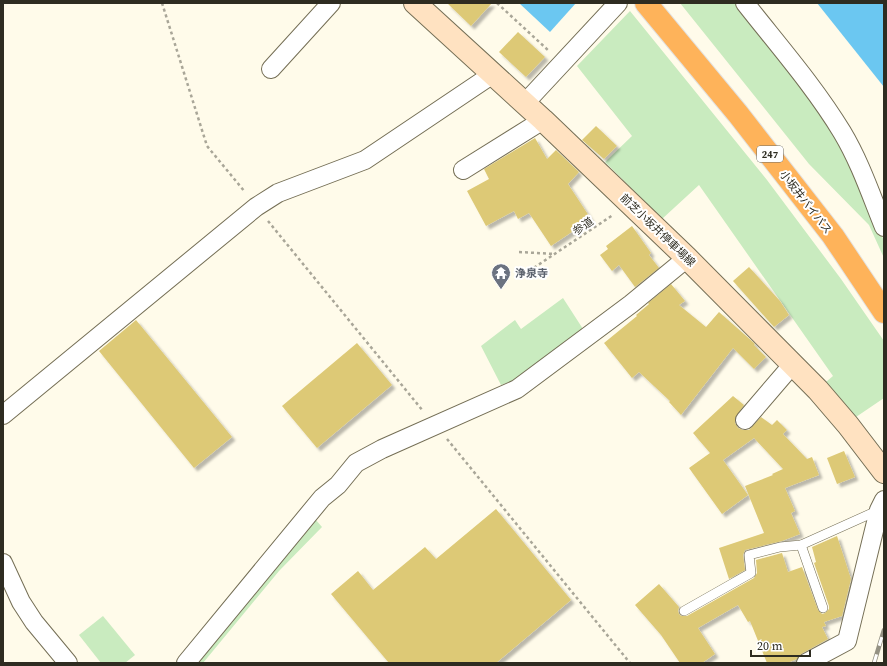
<svg xmlns="http://www.w3.org/2000/svg" width="887" height="666" font-family="'Source Serif 4','Noto Sans JP',serif">
  <defs>
    <filter id="shadow"><feDropShadow dx="3.5" dy="3.5" stdDeviation="1" flood-color="#0004"/></filter>
  </defs>
  <rect width="100%" height="100%" fill="#fffbea"/>
  <g fill="#c9ebbf">
    <polygon points="680,3 736,3 821,112 855,173 884,241 884,258 869,225 809,164"/>
    <polygon points="630,11 767,180 841,279 884,341 884,398 856,417 826,382 833,376 699,185 662,219 605,162 632,136 577,66"/>
    <polygon points="563,298 583,329 518,379 501,385 481,346 515,320 521,329"/>
    <polygon points="315,519 322,527 279,571 203,663 197,663"/>
    <polygon points="103,616 135,655 125,663 101,663 79,635"/>
  </g>
  <g fill="#6bc7f1">
    <polygon points="519,3 576,3 550,32"/>
    <polygon points="817,3 884,3 884,87"/>
  </g>
  <g fill="#ddc976" filter="url(#shadow)">
    <polygon points="447,3 492,3 471,26"/>
    <polygon points="518,32 545,57 526,77 499,52"/>
    <polygon points="596,126 617,146 604,159 582,140"/>
    <polygon points="535,138 547,159 556,150 579,172 568,184 591,219 551,246 529,213 518,219 514,211 486,226 467,191 489,179 484,169"/>
    <polygon points="632,226 651,253 649,255 659,268 635,287 619,265 612,271 600,255 608,249 606,246"/>
    <polygon points="749,267 780,301 789,315 774,327 733,281"/>
    <polygon points="671,284 685,301 679,305 706,327 719,312 753,342 755,344 754,345 766,357 754,369 733,348 681,415 669,402 670,401 639,372 632,378 604,343 637,316 636,315 649,304 648,303"/>
    <polygon points="136,320 232,437 194,468 99,351"/>
    <polygon points="357,343 392,385 317,448 282,406"/>
    <polygon points="733,396 744,405 735,418 735,423 738,428 743,430 749,430 761,417 772,425 777,420 787,430 783,434 807,459 812,457 819,475 785,488 795,511 791,513 800,534 782,541 745,550 743,555 745,570 729,579 719,548 764,533 745,486 773,475 772,474 783,469 754,438 723,460 748,495 722,514 689,468 710,453 693,433"/>
    <polygon points="844,451 855,477 837,484 827,458"/>
    <polygon points="496,509 571,600 496,663 389,663 331,594 358,571 373,590 425,547 436,559"/>
    <polygon points="837,536 851,579 842,616 824,622 826,626 822,627 828,639 801,654 797,659 787,663 767,663 750,621 748,622 738,605 698,628 715,654 702,663 680,663 661,635 635,605 659,584 679,607 678,611 679,614 681,616 687,616 754,578 757,573 756,560 782,553 788,572 802,567 818,610 822,614 825,613 829,609 829,606 814,563 816,562 812,547"/>
  </g>
  <g fill="none" stroke-linecap="round" stroke-linejoin="round">
    <defs>
      <g id="service">
        <polyline points="801,545 823,608"/>
        <polyline points="684,611 751,573 749,555 780,547 801,545 879,510"/>
      </g>
      <g id="minor">
        <path d="M745,3C778,45 814,86 842,132C860,162 871,195 884,227"/>
        <polyline points="271,69 331,3"/>
        <polyline points="525,103 618,3"/>
        <polyline points="463,170 543,120"/>
        <polyline points="3,415 256,207 278,193 365,160 493,74"/>
        <polyline points="745,420 793,364"/>
        <polyline points="3,563 21,602 34,622 68,663"/>
        <polyline points="186,663 322,498 338,485 356,463 382,449 517,389 631,304 687,258"/>
        <polyline points="806,663 847,641 879,510 884,500"/>
      </g>
      <polyline id="secondary" points="415,3 543,120 687,258 818,390 848,425 884,472"/>
      <polyline id="trunk" points="646,3 738,114 833,236 884,312"/>
    </defs>
    <use href="#service" stroke="#746e55" stroke-width="10"/>
    <use href="#minor" stroke="#746e55" stroke-width="20"/>
    <use href="#secondary" stroke="#746e55" stroke-width="24"/>
    <use href="#trunk" stroke="#e2e1e0" stroke-width="24"/>
    <g stroke="#a9a698" stroke-width="2.5" stroke-dasharray="3 3" stroke-linecap="butt">
      <polyline points="162,3 207,146 245,192"/>
      <polyline points="497,3 549,51"/>
      <polyline points="268,221 423,411"/>
      <polyline points="519,252 555,254"/>
      <polyline points="529,271 613,215"/>
      <polyline points="447,439 630,663"/>
    </g>
    <use href="#service" stroke="#fff" stroke-width="9"/>
    <use href="#minor" stroke="#fff" stroke-width="18"/>
    <use href="#secondary" stroke="#ffe2c1" stroke-width="22"/>
    <use href="#trunk" stroke="#feb35a" stroke-width="22"/>
    <defs>
      <polyline id="rail" points="874,663 884,630"/>
    </defs>
    <use href="#rail" stroke="#949183" stroke-width="4.5"/>
    <use href="#rail" stroke="#fff" stroke-width="3" stroke-dasharray="9" stroke-linecap="butt"/>
  </g>
  <defs>
    <symbol id="temple-pin" viewBox="-11 -11 22 30"><path d="M0 17L-7.5 6A9.5 9.5 0 1 1 7.5 6Z" fill="#6b7280" stroke="#fff"/><path d="M0-6L5-2H3V0L6.5 2.5H4V6H1.5V3h-3V6H-4V2.5H-6.5L-3 0V-2H-5Z" fill="#fff"/></symbol>
  </defs>
  <g fill-rule="evenodd">
    <use href="#temple-pin" x="490" y="262" width="22" height="30"/>
  </g>
  <g text-anchor="middle" stroke-width="4" stroke-linejoin="round" paint-order="stroke">
    <rect fill="#fff" stroke="#6d6b64" stroke-width="1" x="757" y="146" width="26" height="16" rx="3"/>
    <g font-size="10" font-weight="bold" fill="#2e2c21">
      <text x="770" y="158">247</text>
    </g>
    <g font-size="11" fill="#2e2c21" stroke="#fff">
      <text transform="translate(806 202) rotate(52)" y="4">小坂井バイパス</text>
      <text transform="translate(583 226) rotate(-34)" y="4">参道</text>
      <text transform="translate(658 230) rotate(44)" y="4">前芝小坂井停車場線</text>
    </g>
    <g font-size="11" font-weight="bold" fill="#5b616d" stroke="#fff" text-anchor="start">
      <text x="515" y="277">浄泉寺</text>
    </g>
  </g>
  <rect width="887" height="666" fill="none" stroke="#2e2c21" stroke-width="8"/>
  <path d="M751 650v6h59v-6" fill="none" stroke="#2e2c21" stroke-width="2"/>
  <text x="757" y="650" font-size="12" fill="#2e2c21" stroke="#ffffff" stroke-width="3" paint-order="stroke">20 m</text>
</svg>
